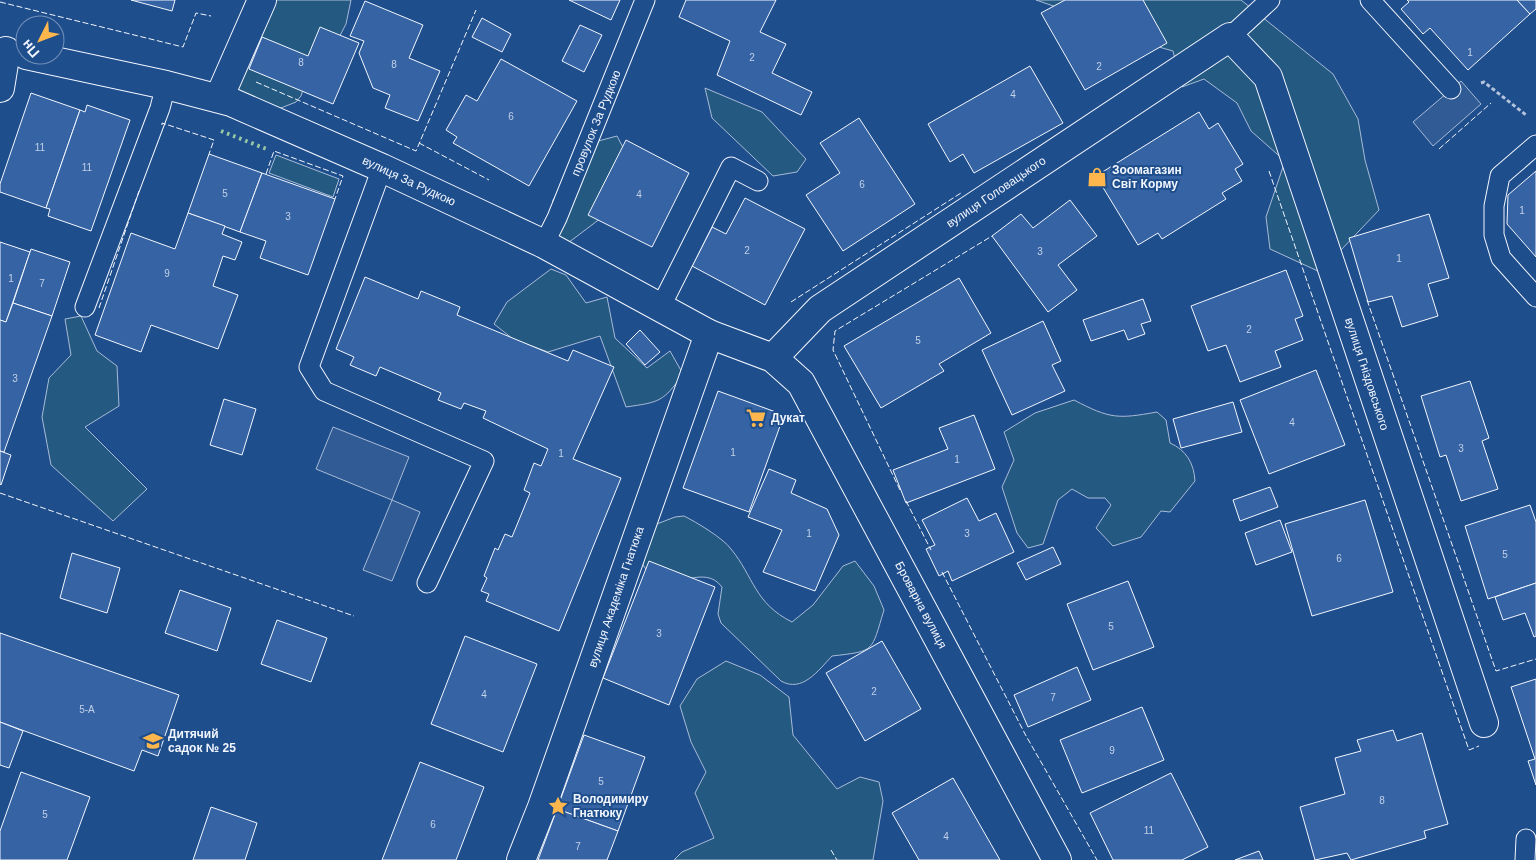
<svg xmlns="http://www.w3.org/2000/svg" width="1536" height="860" font-family="Helvetica,sans-serif">
  <rect width="100%" height="100%" fill="#1f4e8c"/>
  <g fill="#245a82" stroke="#a8bbd7">
    <polygon points="272,0 351,0 346,24 332,51 310,67 301,96 296,102 276,110 234,92"/>
    <path d="M1036,0H1241L1333,74L1358,119L1365,160L1379,210L1320,272L1270,249L1266,217L1285,161L1251,131L1237,103L1204,79L1182,87L1173,51C1125,39 1083,15 1036,0Z"/>
    <polygon points="705,88 762,112 806,159 797,172 773,176 712,118"/>
    <polygon points="617,136 629,159 605,215 564,246 551,222 553,200 587,144"/>
    <polygon points="276,155 339,179 333,197 269,173"/>
    <path d="M551,269L566,275L586,303L607,297L615,338L647,368L670,351L683,374C663,402 660,402 626,407L600,336L548,352L513,339L494,324L507,302Z"/>
    <polygon points="81,316 97,351 117,366 119,406 85,427 147,489 113,521 51,465 42,417 49,378 71,355 65,319"/>
    <path d="M1074,400C1110,419 1118,419 1157,412L1166,420L1170,443C1186,450 1194,463 1195,481L1170,512L1161,511L1141,537L1113,546L1096,528L1111,505L1105,498H1088L1072,489L1058,500L1043,544L1028,548L1017,533L1002,487L1014,460L1004,432L1035,413Z"/>
    <path d="M684,516C696,522 723,538 731,549C754,577 754,603 792,622L813,605L843,566L855,561L874,586L884,610C871,652 876,651 832,656C818,671 802,693 781,681L721,623L718,614L722,587C704,563 675,592 652,576C648,573 644,566 640,561L649,527L675,517Z"/>
    <polygon points="726,661 760,675 789,697 793,735 837,789 860,777 879,782 883,801 873,860 674,860 682,852 714,838 695,793 706,772 691,742 680,706 697,679"/>
  </g>
  <g fill="#305b95" stroke="#a8bbd7">
    <polygon points="1461,81 1481,104 1433,146 1413,122"/>
    <polygon points="333,427 409,457 392,500 420,512 392,581 363,570 392,500 316,469"/>
  </g>
  <g fill="#3563a3" stroke="#f2f6ff">
    <polygon points="131,0 175,0 172,11"/>
    <polygon points="569,0 620,0 611,20"/>
    <polygon points="686,0 776,0 760,32 786,44 772,73 812,92 801,115 717,75 730,41 679,17"/>
    <polygon points="1065,0 1143,0 1167,43 1085,90 1041,13"/>
    <polygon points="1407,0 1517,0 1530,14 1468,70 1430,28 1423,34 1401,9 1409,2"/>
    <polygon points="1517,0 1536,0 1536,9 1530,14"/>
    <polygon points="365,1 423,25 409,58 440,71 418,121 385,108 390,95 373,88 359,53 364,41 350,36"/>
    <polygon points="482,18 511,34 502,52 472,37"/>
    <polygon points="580,25 602,35 584,72 562,61"/>
    <polygon points="320,27 359,43 333,104 249,69 262,37 308,56"/>
    <polygon points="501,59 577,101 529,186 453,143 457,137 446,130 466,95 477,101"/>
    <polygon points="1030,66 1063,123 974,173 963,154 950,162 928,124"/>
    <polygon points="31,93 80,110 46,208 0,192 0,184"/>
    <polygon points="87,105 130,120 91,231 48,216 50,209 46,208 80,110 85,112"/>
    <polygon points="1199,112 1209,129 1218,123 1243,164 1235,169 1242,181 1222,193 1226,199 1162,239 1158,233 1138,245 1096,176"/>
    <polygon points="859,118 915,204 843,251 806,195 840,173 820,143"/>
    <polygon points="626,140 689,173 652,247 588,215"/>
    <polygon points="209,154 262,173 240,232 188,213"/>
    <polygon points="1536,171 1536,257 1507,224 1508,195"/>
    <polygon points="262,173 335,199 308,275 260,258 266,241 240,232"/>
    <polygon points="745,198 805,229 765,305 692,266 712,227 726,234"/>
    <polygon points="1070,200 1097,236 1058,265 1077,290 1048,312 992,236 1021,214 1033,228"/>
    <polygon points="188,213 225,226 222,234 242,242 235,260 223,256 213,286 238,295 218,349 151,325 141,352 95,335 131,233 175,249"/>
    <polygon points="1429,214 1449,278 1428,284 1438,316 1402,327 1392,296 1368,302 1349,238"/>
    <polygon points="0,242 30,252 6,322 0,320"/>
    <polygon points="31,249 70,262 52,316 13,303"/>
    <polygon points="1286,270 1303,316 1295,319 1303,340 1275,351 1281,367 1240,382 1226,345 1208,351 1191,306"/>
    <polygon points="365,277 418,299 421,291 460,307 457,315 568,361 573,350 614,367 573,459 621,478 559,631 486,601 489,594 481,591 487,578 484,576 495,548 498,550 505,534 512,537 530,493 524,490 534,463 541,466 548,449 483,418 486,411 464,403 461,409 438,400 441,393 380,367 376,376 350,365 354,357 336,349"/>
    <polygon points="959,278 991,333 939,364 944,371 881,408 844,346"/>
    <polygon points="1143,299 1151,321 1141,324 1145,334 1128,340 1124,330 1091,341 1083,320"/>
    <polygon points="13,303 52,316 4,452 0,451 0,320 6,322"/>
    <polygon points="1043,321 1061,361 1052,365 1065,391 1012,415 982,350"/>
    <polygon points="640,330 660,352 645,365 626,344"/>
    <polygon points="1316,370 1345,445 1269,474 1240,400"/>
    <polygon points="1470,381 1489,438 1482,441 1498,489 1461,501 1446,455 1440,457 1421,396"/>
    <polygon points="718,391 784,415 749,512 683,488"/>
    <polygon points="224,399 256,409 242,455 210,445"/>
    <polygon points="1233,402 1242,432 1181,448 1173,419"/>
    <polygon points="974,415 995,469 906,503 893,470 948,449 939,428"/>
    <polygon points="0,451 11,455 1,485 0,484"/>
    <polygon points="769,469 796,480 791,493 827,509 839,535 815,591 763,572 782,530 748,517"/>
    <polygon points="1270,487 1278,507 1240,521 1233,500"/>
    <polygon points="967,498 979,521 996,513 1014,552 952,581 948,571 939,576 926,549 935,545 922,520"/>
    <polygon points="1365,500 1393,592 1312,616 1285,524"/>
    <polygon points="1530,505 1536,522 1536,583 1488,599 1465,526"/>
    <polygon points="1280,520 1292,552 1256,565 1245,533"/>
    <polygon points="1053,547 1061,564 1026,580 1017,563"/>
    <polygon points="72,553 120,568 107,613 60,598"/>
    <polygon points="649,561 715,587 669,705 603,678"/>
    <polygon points="1128,581 1154,647 1093,670 1067,604"/>
    <polygon points="1536,583 1536,636 1534,637 1525,613 1503,620 1495,597"/>
    <polygon points="180,590 231,608 217,651 165,633"/>
    <polygon points="277,620 327,638 311,682 261,664"/>
    <polygon points="0,633 179,695 158,756 142,750 134,771 0,722"/>
    <polygon points="465,636 537,664 503,752 431,724"/>
    <polygon points="882,641 921,709 865,741 826,673"/>
    <polygon points="1077,667 1091,700 1028,727 1014,695"/>
    <polygon points="1536,679 1536,785 1528,761 1535,759 1511,687"/>
    <polygon points="1142,707 1164,760 1082,793 1060,740"/>
    <polygon points="0,722 23,731 9,768 0,765"/>
    <polygon points="1393,730 1397,741 1422,733 1448,824 1424,831 1426,838 1351,860 1347,853 1315,860 1300,807 1345,794 1335,758 1361,751 1357,740"/>
    <polygon points="584,735 645,757 618,831 557,809"/>
    <polygon points="420,762 484,787 456,860 382,860"/>
    <polygon points="21,772 90,797 67,860 0,860 0,831"/>
    <polygon points="1171,773 1208,847 1182,860 1113,860 1090,813"/>
    <polygon points="953,778 1000,860 919,860 892,813"/>
    <polygon points="211,807 257,823 245,860 193,860"/>
    <polygon points="557,809 618,831 607,860 538,860"/>
    <polygon points="1259,851 1263,860 1235,860"/>
  </g>
  <g fill="none" stroke-linecap="round" stroke-linejoin="round">
    <defs>
      <g id="lane">
        <polyline points="1370,0 1451,89"/>
        <polyline points="1230,37 1270,0"/>
        <polyline points="1536,145 1500,176 1494,206 1494,235 1501,258 1536,297"/>
        <polyline points="382,168 309,367 324,391 484,461 427,583"/>
        <polyline points="544,244 557,218 645,0"/>
        <polyline points="85,307 160,108 166,85"/>
        <polyline points="660,308 731,167 758,181"/>
        <polyline points="1525,860 1526,839"/>
      </g>
      <g id="street">
        <polyline points="26,55 166,85 231,102 382,168 544,244 709,334 773,358 801,383 1057,860"/>
        <polyline points="0,88 6,51"/>
        <polyline points="219,98 262,0"/>
        <polyline points="773,358 820,309 1230,37 1268,77 1484,723"/>
        <polyline points="521,860 542,807 709,334"/>
      </g>
    </defs>
    <use href="#lane" stroke="#f2f6ff" stroke-width="21"/>
    <use href="#street" stroke="#f2f6ff" stroke-width="30"/>
    <polyline stroke="#b3c4dc" stroke-width="3" stroke-dasharray="4 2.5" stroke-linecap="butt" points="1481,83 1484,82 1526,115"/>
    <use href="#lane" stroke="#1f4e8c" stroke-width="19"/>
    <use href="#street" stroke="#1f4e8c" stroke-width="28"/>
    <polyline stroke="#97c8a6" stroke-width="4" stroke-dasharray="2.5 4" stroke-linecap="butt" points="221,131 269,150"/>
    <g stroke="#f2f6ff" stroke-width="1" stroke-dasharray="6 2.5" stroke-linecap="butt">
      <polyline points="0,2 183,47 196,13 211,16"/>
      <polyline points="256,82 416,151 476,10"/>
      <polyline points="162,125 162,123 214,140 209,154"/>
      <polyline points="419,143 489,180"/>
      <polyline points="1439,149 1491,103"/>
      <polyline points="1269,171 1469,750 1479,746"/>
      <polyline points="266,174 274,151 343,176 335,199"/>
      <polyline points="1367,300 1496,671 1536,659"/>
      <polyline points="791,302 961,193"/>
      <polyline points="99,308 139,191"/>
      <polyline points="900,490 833,350 835,331 992,236"/>
      <polyline points="0,493 354,616"/>
      <polyline points="906,501 931,550"/>
      <polyline points="942,572 1025,734 1097,860"/>
      <polyline points="831,850 837,860"/>
    </g>
  </g>
  <defs>
    <symbol id="shop-bare" viewBox="-9 -9 18 18"><path d="M-5-2.5h2.3a2.7 3.5 0 0 1 5.4 0H5L5.5 6h-11ZM-1.5-2.5h3a1.5 2.3 0 0 0-3 0Z" fill="#ffb74d" stroke="#1f4e8c" stroke-width="2.5" paint-order="stroke"/></symbol>
    <symbol id="supermarket-bare" viewBox="-9 -9 18 18"><path d="M-6-5.5h2.5l.6 2H6L4.5 2H-2.5L-4.4-4H-6ZM-1.5 3.2a1.3 1.3 0 1 0 .1 0ZM3 3.2a1.3 1.3 0 1 0 .1 0Z" fill="#ffb74d" stroke="#1f4e8c" stroke-width="2.5" paint-order="stroke"/></symbol>
    <symbol id="school-bare" viewBox="-9 -9 18 18"><path d="M0-5L7-2L0 1L-7-2ZM-4 1L0 2.5L4 1V4Q0 6-4 4Z" fill="#ffb74d" stroke="#1f4e8c" stroke-width="2.5" paint-order="stroke"/></symbol>
    <symbol id="sight-bare" viewBox="-9 -9 18 18"><path d="M0-6L1.8-2.2L6-1.7L2.9 1.2L3.7 5.4L0 3.3L-3.7 5.4L-2.9 1.2L-6-1.7L-1.8-2.2Z" fill="#ffb74d" stroke="#1f4e8c" stroke-width="2.5" paint-order="stroke"/></symbol>
  </defs>
  <g fill-rule="evenodd">
    <use href="#shop-bare" x="1083" y="163" width="28" height="28"/>
    <use href="#supermarket-bare" x="742" y="404" width="28" height="28"/>
    <use href="#school-bare" x="139" y="727" width="28" height="28"/>
    <use href="#sight-bare" x="544" y="792" width="28" height="28"/>
  </g>
  <g text-anchor="middle" stroke-width="4" stroke-linejoin="round" paint-order="stroke">
    <g font-size="10" fill="#c3d1e8">
      <text x="1470" y="56">1</text>
      <text x="752" y="61">2</text>
      <text x="301" y="66">8</text>
      <text x="394" y="68">8</text>
      <text x="1099" y="70">2</text>
      <text x="1013" y="98">4</text>
      <text x="511" y="120">6</text>
      <text x="40" y="151">11</text>
      <text x="87" y="171">11</text>
      <text x="862" y="188">6</text>
      <text x="225" y="197">5</text>
      <text x="639" y="198">4</text>
      <text x="1522" y="214">1</text>
      <text x="288" y="220">3</text>
      <text x="747" y="254">2</text>
      <text x="1040" y="255">3</text>
      <text x="1399" y="262">1</text>
      <text x="167" y="277">9</text>
      <text x="11" y="282">1</text>
      <text x="42" y="287">7</text>
      <text x="1249" y="333">2</text>
      <text x="918" y="344">5</text>
      <text x="15" y="382">3</text>
      <text x="1292" y="426">4</text>
      <text x="1461" y="452">3</text>
      <text x="733" y="456">1</text>
      <text x="561" y="457">1</text>
      <text x="957" y="463">1</text>
      <text x="809" y="537">1</text>
      <text x="967" y="537">3</text>
      <text x="1505" y="558">5</text>
      <text x="1339" y="562">6</text>
      <text x="1111" y="630">5</text>
      <text x="659" y="637">3</text>
      <text x="874" y="695">2</text>
      <text x="484" y="698">4</text>
      <text x="1053" y="701">7</text>
      <text x="87" y="713">5-А</text>
      <text x="1112" y="754">9</text>
      <text x="601" y="785">5</text>
      <text x="1382" y="804">8</text>
      <text x="45" y="818">5</text>
      <text x="433" y="828">6</text>
      <text x="1149" y="834">11</text>
      <text x="946" y="840">4</text>
      <text x="578" y="850">7</text>
    </g>
    <g font-size="12" fill="#f2f6ff" stroke="#1f4e8c">
      <text transform="translate(596 123) rotate(-68)" y="4">провулок За Рудкою</text>
      <text transform="translate(409 181) rotate(25)" y="4">вулиця За Рудкою</text>
      <text transform="translate(996 192) rotate(-34)" y="4">вулиця Головацького</text>
      <text transform="translate(1367 374) rotate(72)" y="4">вулиця Гніздовського</text>
      <text transform="translate(616 597) rotate(-71)" y="4">вулиця Академіка Гнатюка</text>
      <text transform="translate(921 605) rotate(62)" y="4">Броварна вулиця</text>
    </g>
    <g font-size="12" font-weight="bold" fill="#f2f6ff" stroke="#1f4e8c" text-anchor="start">
      <text x="1112" y="174">Зоомагазин<tspan x="1112" dy="14">Світ Корму</tspan></text>
      <text x="771" y="422">Дукат</text>
      <text x="168" y="738">Дитячий<tspan x="168" dy="14">садок № 25</tspan></text>
      <text x="573" y="803">Володимиру<tspan x="573" dy="14">Гнатюку</tspan></text>
    </g>
  </g>
  <g transform="translate(40 40) rotate(228)"><circle r="24" fill="#1f4e8c" stroke="#7391ba"/>
  <path d="M0-4L9 19L0 12L-9 19Z" fill="#ffb74d"/>
  <text y="-8" font-size="14" font-weight="bold" text-anchor="middle" fill="#f2f6ff">Пн</text>
  </g>
</svg>
